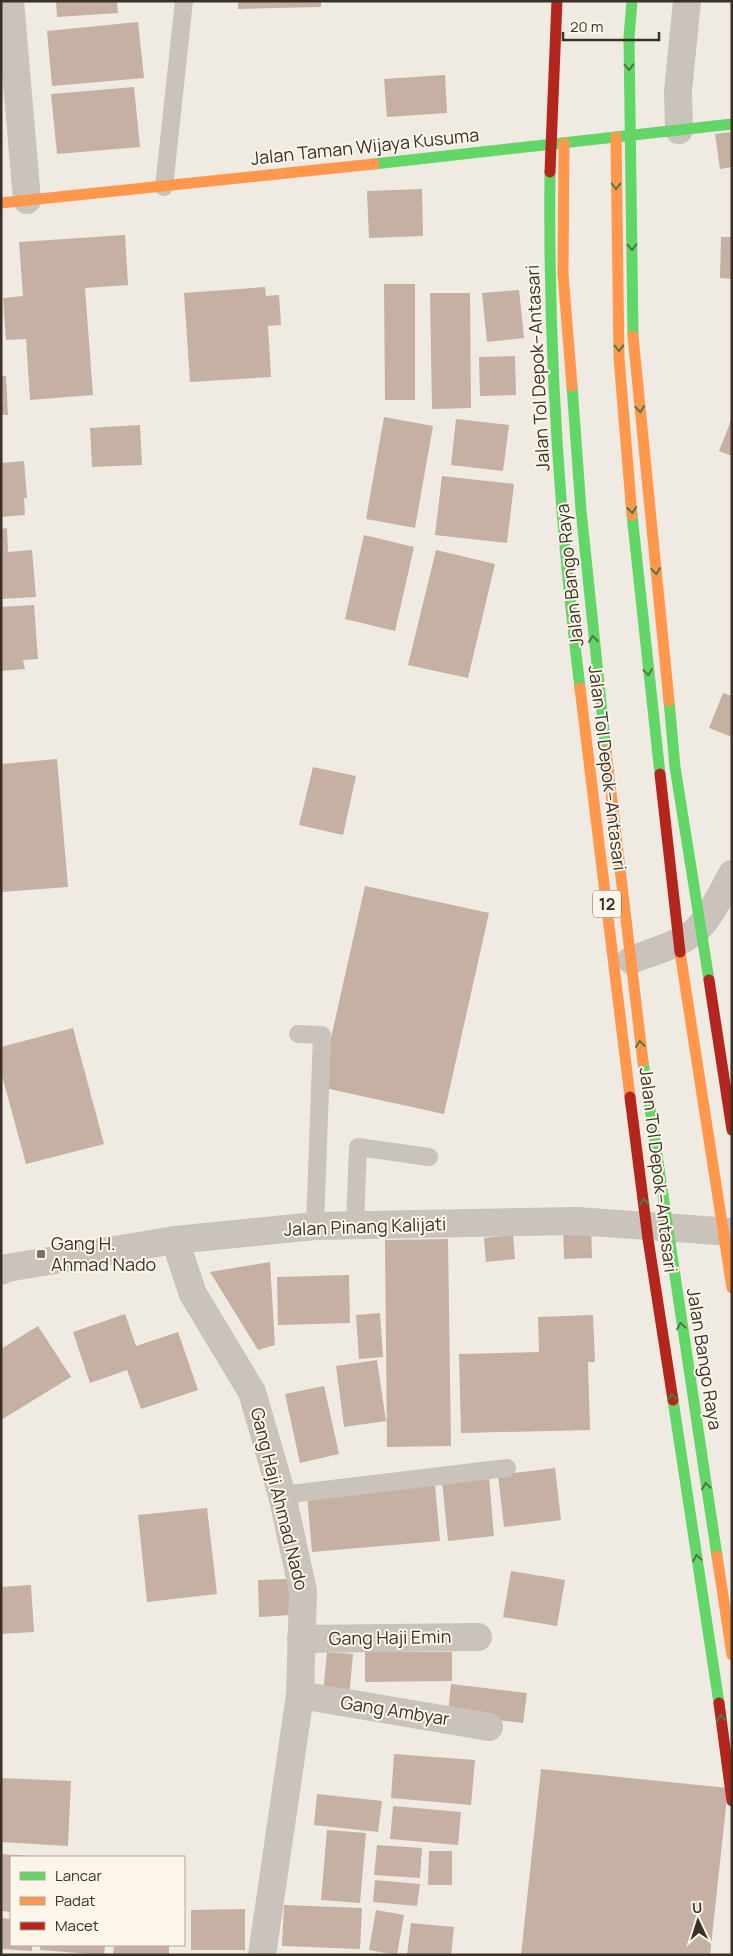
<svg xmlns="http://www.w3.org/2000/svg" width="733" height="1956" font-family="Manrope,sans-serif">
  <rect width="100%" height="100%" fill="#efebe3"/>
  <g fill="#c5b0a3">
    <polygon points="56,1 117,1 118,13 57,17"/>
    <polygon points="238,1 321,1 321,7 238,9"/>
    <polygon points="138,22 144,78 52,86 47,31"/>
    <polygon points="445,75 447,113 387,117 384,79"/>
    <polygon points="134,87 140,147 57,154 51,94"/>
    <polygon points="732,132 732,167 720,169 715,134"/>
    <polygon points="422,189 423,236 369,238 367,191"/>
    <polygon points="125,235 128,285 85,288 93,395 30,400 26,339 6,340 3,298 23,296 19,242"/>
    <polygon points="721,237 732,237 732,279 720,278"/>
    <polygon points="384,284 415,284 415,400 385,400"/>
    <polygon points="265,287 266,296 279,295 281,325 268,326 271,377 190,382 184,293"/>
    <polygon points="519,290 524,338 487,342 482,293"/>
    <polygon points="430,293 470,293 471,408 432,409"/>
    <polygon points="515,356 516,395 480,396 479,357"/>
    <polygon points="1,376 6,376 8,415 1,415"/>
    <polygon points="384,417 433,426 415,528 366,519"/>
    <polygon points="732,418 732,456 719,451"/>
    <polygon points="456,419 509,425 503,471 451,465"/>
    <polygon points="140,425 142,465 92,467 90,428"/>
    <polygon points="24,461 27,498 24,498 25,515 1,517 1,463"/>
    <polygon points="442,476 514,484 507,543 435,535"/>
    <polygon points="7,528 8,552 32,550 36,597 1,599 1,529"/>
    <polygon points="364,535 414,547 395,631 345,619"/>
    <polygon points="436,550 495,564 468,678 408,665"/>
    <polygon points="34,605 38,659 23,660 25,669 1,671 1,607"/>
    <polygon points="723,693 732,696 732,737 709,728"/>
    <polygon points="57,759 68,887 1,892 1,764"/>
    <polygon points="313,767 356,776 343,835 299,825"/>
    <polygon points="365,886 489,913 444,1114 320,1087"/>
    <polygon points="73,1028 104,1144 26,1164 1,1072 1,1047"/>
    <polygon points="563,1225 591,1225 592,1258 564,1259"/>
    <polygon points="513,1235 515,1259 486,1262 484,1238"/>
    <polygon points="448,1239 451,1446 387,1447 385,1240"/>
    <polygon points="270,1262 275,1345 258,1350 210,1272"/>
    <polygon points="349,1275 350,1323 278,1325 277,1277"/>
    <polygon points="380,1313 383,1357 359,1359 356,1315"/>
    <polygon points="125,1314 136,1346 178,1332 198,1390 141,1409 127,1370 90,1383 73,1332"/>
    <polygon points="593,1315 595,1362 588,1362 590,1430 461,1433 459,1354 539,1352 538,1317"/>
    <polygon points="38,1326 71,1377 1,1420 1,1349"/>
    <polygon points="377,1360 386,1421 344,1427 336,1366"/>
    <polygon points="324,1386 339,1454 300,1463 285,1394"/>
    <polygon points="555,1468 561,1520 504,1527 498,1475"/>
    <polygon points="489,1477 494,1536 448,1541 442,1481"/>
    <polygon points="435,1485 440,1541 312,1552 307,1495"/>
    <polygon points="207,1508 217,1594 147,1602 138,1515"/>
    <polygon points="511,1571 565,1580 557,1626 503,1617"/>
    <polygon points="288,1579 291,1615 259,1617 258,1580"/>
    <polygon points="31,1585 34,1632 1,1634 1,1587"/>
    <polygon points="327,1652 353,1654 349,1697 323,1694"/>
    <polygon points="365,1652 452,1652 452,1681 365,1682"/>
    <polygon points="451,1684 527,1693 523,1723 448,1714"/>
    <polygon points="394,1754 475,1760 471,1805 391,1798"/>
    <polygon points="541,1769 728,1788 710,1955 521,1955"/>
    <polygon points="1,1778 71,1781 68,1846 1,1842"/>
    <polygon points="317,1794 382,1801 378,1832 314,1825"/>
    <polygon points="393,1806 461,1812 458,1845 390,1839"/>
    <polygon points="327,1830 366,1833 360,1903 321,1900"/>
    <polygon points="377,1845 422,1848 420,1878 374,1875"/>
    <polygon points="429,1851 452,1851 452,1885 428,1885"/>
    <polygon points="1,1854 31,1856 31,1857 11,1857 11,1912 1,1911"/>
    <polygon points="375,1880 420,1884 417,1906 373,1902"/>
    <polygon points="284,1905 362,1908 360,1949 282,1946"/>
    <polygon points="245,1909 245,1950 191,1950 191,1910"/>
    <polygon points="376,1910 404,1915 397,1955 369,1950"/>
    <polygon points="1,1918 11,1919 11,1945 32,1945 32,1951 1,1949"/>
    <polygon points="411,1923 454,1927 451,1955 407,1955"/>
    <polygon points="40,1945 105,1945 104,1955 40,1950"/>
    <polygon points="114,1945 169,1945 169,1955 113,1955"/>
  </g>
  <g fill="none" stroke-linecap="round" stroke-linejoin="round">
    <g stroke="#c9c3bb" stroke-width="18">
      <polyline points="164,187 184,1"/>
      <polyline points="298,1034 322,1035 315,1226"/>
      <polyline points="355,1225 358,1147 429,1157"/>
      <polyline points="282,1495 507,1468"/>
    </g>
    <g stroke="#c9c3bb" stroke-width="28">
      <polyline points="10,1 27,200"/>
      <polyline points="679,130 678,91 687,1"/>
      <path d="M631,960C652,952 676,946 694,932C710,919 722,892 732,874"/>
      <polyline points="175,1240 193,1294 252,1392 282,1495 303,1591 300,1695 262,1955"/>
      <polyline points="1,1271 7,1268 175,1240 315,1226 577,1221 732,1232"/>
      <polyline points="301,1639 478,1637"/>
      <polyline points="300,1695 489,1727"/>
    </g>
    <g stroke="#63d668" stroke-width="11">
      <polyline points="632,1 629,37 633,336"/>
      <polyline points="374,164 732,124"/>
      <path d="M550,172C548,344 559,517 580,688"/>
      <polyline points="572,386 581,510 606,751"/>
      <polyline points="632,515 660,774"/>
      <polyline points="669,701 675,767 709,980"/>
      <polyline points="643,1062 717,1556"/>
      <polyline points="673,1400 719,1703"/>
    </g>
    <g stroke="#ff974d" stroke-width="11">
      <polyline points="616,137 619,358 632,515"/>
      <polyline points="564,143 563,274 572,386"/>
      <polyline points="1,203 374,164"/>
      <polyline points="633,336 669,701"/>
      <polyline points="580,688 630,1097"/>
      <polyline points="606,751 643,1062"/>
      <polyline points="680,952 732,1288"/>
      <polyline points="717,1556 732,1655"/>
    </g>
    <g stroke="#b3261e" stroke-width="11">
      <polyline points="550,172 557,1"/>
      <polyline points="660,774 680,952"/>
      <polyline points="709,980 732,1130"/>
      <polyline points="630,1097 648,1239 673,1400"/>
      <polyline points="719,1703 732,1801"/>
    </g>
  </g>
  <defs><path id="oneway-chevron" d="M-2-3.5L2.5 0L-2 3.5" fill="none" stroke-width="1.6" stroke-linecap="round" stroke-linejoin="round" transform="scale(1.25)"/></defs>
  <g stroke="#4d7b45">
    <use href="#oneway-chevron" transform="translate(629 67) rotate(89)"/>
    <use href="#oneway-chevron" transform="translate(616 186) rotate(90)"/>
    <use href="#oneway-chevron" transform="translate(632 247) rotate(89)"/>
    <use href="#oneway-chevron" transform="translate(619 348) rotate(88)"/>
    <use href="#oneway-chevron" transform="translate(640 409) rotate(84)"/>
    <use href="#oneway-chevron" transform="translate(632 510) rotate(84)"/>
    <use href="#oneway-chevron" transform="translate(656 571) rotate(84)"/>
    <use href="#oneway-chevron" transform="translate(593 639) rotate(-96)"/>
    <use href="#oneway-chevron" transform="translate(648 672) rotate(84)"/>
    <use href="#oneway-chevron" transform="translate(640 1044) rotate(-97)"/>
    <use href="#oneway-chevron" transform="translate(644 1202) rotate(-97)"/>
    <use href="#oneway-chevron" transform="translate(681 1326) rotate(-99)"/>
    <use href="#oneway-chevron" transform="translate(672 1397) rotate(-99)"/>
    <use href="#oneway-chevron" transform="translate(706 1486) rotate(-99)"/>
    <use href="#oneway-chevron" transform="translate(697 1558) rotate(-99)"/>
    <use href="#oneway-chevron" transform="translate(721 1718) rotate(-97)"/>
  </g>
  <rect fill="#7a7169" stroke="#fcf6ea" stroke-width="2" x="36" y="1249" width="10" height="10" rx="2.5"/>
  <g text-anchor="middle" stroke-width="4" stroke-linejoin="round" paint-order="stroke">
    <rect fill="#fcf6ea" stroke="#756b62" stroke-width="1" x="593" y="890.5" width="28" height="27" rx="4"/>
    <g font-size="16" font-weight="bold" fill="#3b3028">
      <text x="607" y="910">12</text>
    </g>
    <g font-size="18" fill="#3b3028" stroke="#fcf6ea">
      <text transform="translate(365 147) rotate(-6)" y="6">Jalan Taman Wijaya Kusuma</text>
      <text transform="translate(538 368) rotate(-93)" y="6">Jalan Tol Depok–Antasari</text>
      <text transform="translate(570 575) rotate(-96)" y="6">Jalan Bango Raya</text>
      <text transform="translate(607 768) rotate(83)" y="6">Jalan Tol Depok–Antasari</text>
      <text transform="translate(658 1170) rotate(83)" y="6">Jalan Tol Depok–Antasari</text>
      <text transform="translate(365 1227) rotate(-2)" y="6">Jalan Pinang Kalijati</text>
      <text transform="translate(704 1359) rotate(81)" y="6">Jalan Bango Raya</text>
      <text transform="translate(279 1499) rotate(76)" y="6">Gang Haji Ahmad Nado</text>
      <text transform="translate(390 1638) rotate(-1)" y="6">Gang Haji Emin</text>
      <text transform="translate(395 1711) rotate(9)" y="6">Gang Ambyar</text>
    </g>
    <g font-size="18" fill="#3b3028" stroke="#fcf6ea" text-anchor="start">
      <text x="51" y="1250">Gang H.<tspan x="51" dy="21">Ahmad Nado</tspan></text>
    </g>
  </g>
  <rect width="733" height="1956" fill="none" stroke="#3b3028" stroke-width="5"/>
  <rect x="10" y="1856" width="175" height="90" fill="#fcf6ea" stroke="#afa79c"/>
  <rect x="20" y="1872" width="25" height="8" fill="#63d668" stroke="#afa79c"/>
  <text x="55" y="1881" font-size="15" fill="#3b3028">Lancar</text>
  <rect x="20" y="1897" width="25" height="8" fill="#ff974d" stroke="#afa79c"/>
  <text x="55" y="1906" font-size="15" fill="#3b3028">Padat</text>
  <rect x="20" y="1922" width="25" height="8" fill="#b3261e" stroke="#afa79c"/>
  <text x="55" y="1931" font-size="15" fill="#3b3028">Macet</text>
  <g transform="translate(698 1921) rotate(356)" stroke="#fcf6ea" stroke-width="4" paint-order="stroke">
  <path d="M0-4L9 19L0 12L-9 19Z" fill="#3b3028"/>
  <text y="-8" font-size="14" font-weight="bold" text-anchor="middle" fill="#3b3028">U</text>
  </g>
  <path d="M563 32v8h96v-8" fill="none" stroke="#3b3028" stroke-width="2.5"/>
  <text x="570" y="32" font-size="15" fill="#3b3028" stroke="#fcf6ea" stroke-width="4" paint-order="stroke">20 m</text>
</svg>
